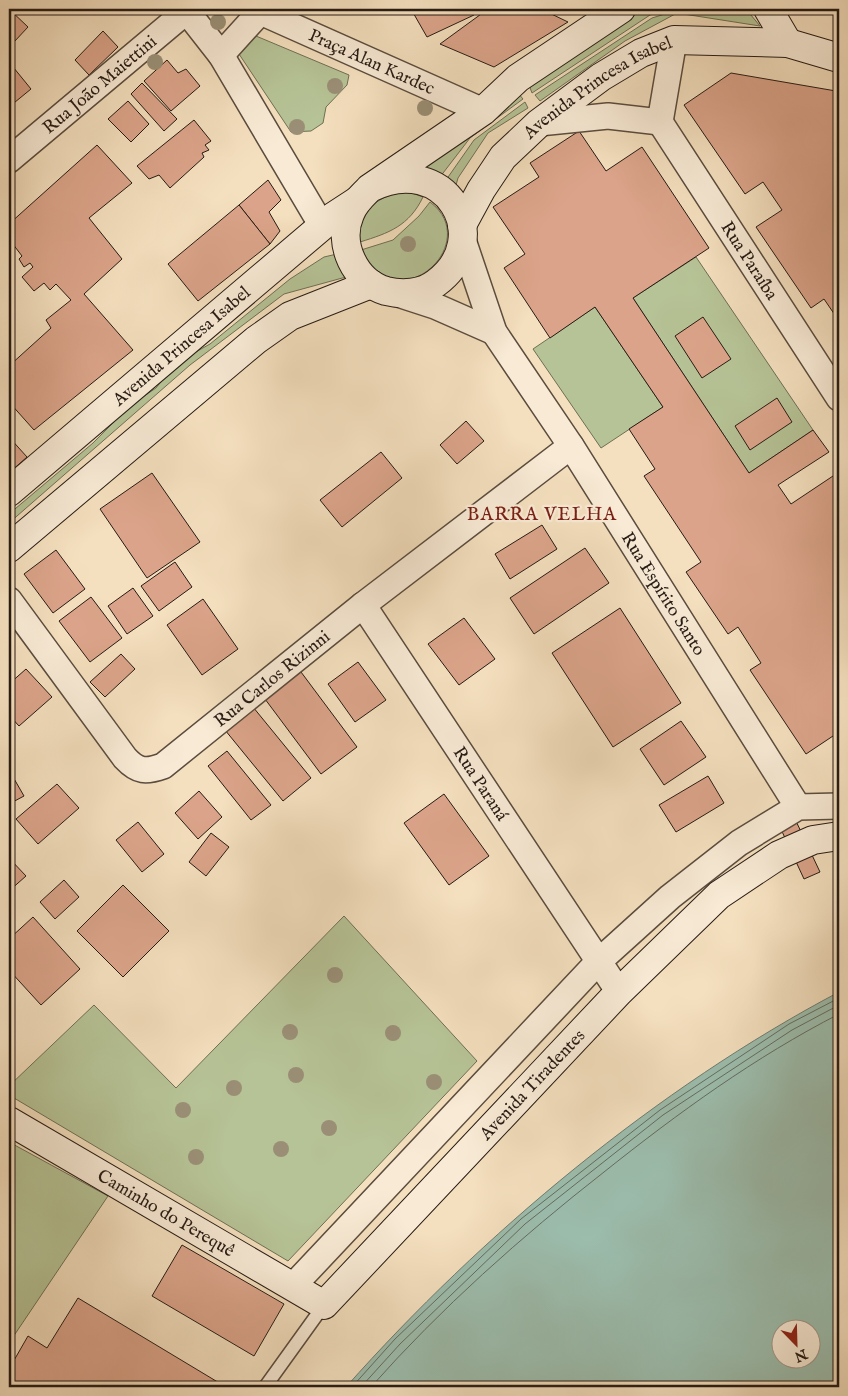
<svg xmlns="http://www.w3.org/2000/svg" width="848" height="1396" font-family="'IM FELL English',serif">
  <rect width="100%" height="100%" fill="#f4dfbe"/>
  <filter id="stains"><feTurbulence type="fractalNoise" baseFrequency=".004" numOctaves="4"/><feColorMatrix values="0 0 0 0 .2 0 0 0 0 .09 0 0 0 0 .02 0 0 0 .5 -.17"/></filter>
  <radialGradient id="worn" r=".72"><stop offset=".6" stop-color="#630" stop-opacity="0"/><stop offset="1" stop-color="#630" stop-opacity=".3"/></radialGradient>
  <g fill="#b6c396" stroke="#6e6f55">
    <polygon points="643,9 672,9 650,15 532,93 529,85"/>
    <polygon points="681,9 746,9 760,26 677,13 625,41 540,101 535,95 652,18"/>
    <polygon points="256,36 349,75 347,85 326,107 323,123 311,131 291,132 239,54"/>
    <polygon points="518,93 523,99 470,138 440,177 411,170"/>
    <polygon points="525,102 528,108 488,133 458,178 454,192 446,180 474,140"/>
    <path d="M409,192L423,197C409,226 389,233 360,242C354,211 381,193 409,192Z"/>
    <path d="M430,202C484,242 399,324 361,250L393,240L419,216Z"/>
    <polygon points="337,254 346,277 284,294 190,365 9,523 9,514 93,443 131,405 156,388 176,363 210,344 290,279 324,257"/>
    <polygon points="696,257 813,430 749,473 633,298"/>
    <polygon points="595,307 663,407 601,448 533,349"/>
    <polygon points="344,916 477,1061 288,1261 9,1095 9,1086 94,1005 176,1088"/>
    <polygon points="9,1142 108,1196 9,1343"/>
  </g>
  <path fill="#9cbdad" stroke="#6d7c70" fill-rule="evenodd" d="M839,992V1387H346C482,1234 657,1088 839,992ZM780,1328H810V1358H780Z"/>
  <g fill="none" stroke-linecap="round" stroke-linejoin="round">
    <g stroke="#616c60" stroke-width="1">
      <polyline points="352,1387 395,1339 521,1219 660,1110 789,1024 839,998"/>
      <polyline points="361,1387 400,1344 525,1224 663,1115 792,1030 839,1005"/>
      <path d="M371,1387C441,1308 521,1237 604,1172C678,1113 755,1057 839,1014"/>
    </g>
  </g>
  <g fill="#dba48a" stroke="#261b14">
    <polygon points="9,9 28,27 14,42 9,36"/>
    <polygon points="411,9 471,9 474,15 427,37"/>
    <polygon points="488,9 541,9 568,22 494,67 440,44"/>
    <polygon points="103,31 118,47 89,75 75,60"/>
    <polygon points="167,60 178,73 186,69 200,86 171,111 144,81"/>
    <polygon points="9,62 31,89 9,107"/>
    <polygon points="731,73 836,91 839,96 839,321 824,299 811,308 756,227 782,210 763,182 745,194 684,105"/>
    <polygon points="142,83 177,119 164,131 131,94"/>
    <polygon points="128,101 149,124 131,142 108,119"/>
    <polygon points="194,120 211,141 205,145 209,150 202,153 204,157 170,188 159,175 149,179 137,166"/>
    <polygon points="579,131 606,171 642,147 709,248 633,298 749,473 813,430 829,452 778,485 791,504 839,472 839,732 806,754 750,670 761,663 738,627 728,634 686,572 701,562 644,476 655,469 629,429 663,407 595,307 550,338 504,268 525,254 493,207 539,177 530,163"/>
    <polygon points="97,145 132,183 89,218 122,259 84,294 133,350 34,430 9,402 9,366 51,328 46,320 71,300 56,284 50,290 44,283 34,291 22,277 33,267 30,263 24,267 19,259 22,256 9,239 9,224"/>
    <polygon points="268,180 281,200 269,212 280,231 270,244 239,205"/>
    <polygon points="239,205 270,244 198,301 168,264"/>
    <polygon points="703,317 731,359 702,378 675,336"/>
    <polygon points="777,398 792,422 750,450 735,426"/>
    <polygon points="466,421 484,441 457,464 440,445"/>
    <polygon points="9,437 27,457 9,473"/>
    <polygon points="381,452 402,478 342,527 320,500"/>
    <polygon points="152,473 200,542 147,578 100,509"/>
    <polygon points="542,525 557,549 510,579 495,554"/>
    <polygon points="585,548 609,583 534,634 510,598"/>
    <polygon points="56,550 85,589 53,613 24,574"/>
    <polygon points="175,562 192,587 159,611 141,586"/>
    <polygon points="133,588 153,616 127,634 108,606"/>
    <polygon points="91,597 122,638 90,662 59,621"/>
    <polygon points="203,599 238,649 202,675 167,625"/>
    <polygon points="620,608 681,703 613,747 552,653"/>
    <polygon points="464,618 495,659 459,685 428,644"/>
    <polygon points="121,654 135,669 105,697 90,682"/>
    <polygon points="358,662 386,700 355,722 328,684"/>
    <polygon points="26,669 52,697 19,726 9,715 9,684"/>
    <polygon points="301,672 357,747 321,774 265,699"/>
    <polygon points="253,707 311,778 283,801 225,730"/>
    <polygon points="681,721 706,757 664,785 640,749"/>
    <polygon points="227,751 271,805 251,820 208,766"/>
    <polygon points="9,770 24,796 9,804"/>
    <polygon points="708,776 724,803 676,832 659,805"/>
    <polygon points="57,784 79,808 38,844 16,819"/>
    <polygon points="199,791 222,817 198,839 175,813"/>
    <polygon points="444,794 489,856 449,885 404,823"/>
    <polygon points="795,819 820,872 804,879 779,825"/>
    <polygon points="138,822 164,854 142,872 116,840"/>
    <polygon points="211,833 229,847 206,876 189,862"/>
    <polygon points="9,858 26,876 9,891"/>
    <polygon points="64,880 79,897 55,919 40,902"/>
    <polygon points="123,885 169,931 123,977 77,931"/>
    <polygon points="33,917 80,969 41,1005 9,970 9,939"/>
    <polygon points="182,1245 284,1304 254,1356 152,1296"/>
    <polygon points="78,1298 226,1387 9,1387 9,1369 28,1336 47,1348"/>
  </g>
  <g fill="none" stroke-linecap="round" stroke-linejoin="round">
    <defs>
      <polyline id="service" points="265,1387 324,1305"/>
      <g id="minor">
        <polyline points="185,9 221,55 322,226"/>
        <path id="s1" d="M254,9L483,111"/>
        <polyline points="221,55 261,11"/>
        <path id="s2" d="M660,122L839,398"/>
        <polyline points="660,122 674,40"/>
        <polyline points="539,123 608,116 660,122"/>
        <path id="s3" d="M9,160L189,9"/>
        <path id="s4" d="M463,240L494,332L571,446L798,807"/>
        <polyline points="395,293 435,306 494,332"/>
        <path id="s5" d="M9,600L125,758C138,772 146,772 163,766L363,605L571,446"/>
        <path id="s6" d="M363,605L619,992"/>
        <polyline points="293,1286 597,963 670,897 739,843 798,807 839,806"/>
      </g>
      <g id="secondary">
        <polyline points="768,9 788,43"/>
        <path d="M370,188C445,150 497,238 436,283C422,294 402,295 386,291C355,282 337,244 350,214C354,203 362,196 370,188L483,111L518,78L621,9"/>
        <path id="s7" d="M462,225L481,190L503,157L539,123L601,77L641,53L674,40L788,43L839,58"/>
        <path id="s8" d="M9,492L334,216L357,201"/>
        <polyline points="9,548 256,340 290,316 371,284"/>
        <path id="s9" d="M9,1121L324,1305L619,992L719,895L779,855L813,840L839,836"/>
      </g>
    </defs>
    <use href="#service" stroke="#5a4c3e" stroke-width="15"/>
    <use href="#minor" stroke="#5a4c3e" stroke-width="28"/>
    <use href="#secondary" stroke="#261b14" stroke-width="30"/>
    <use href="#service" stroke="#f8ead5" stroke-width="12"/>
    <use href="#minor" stroke="#f8ead5" stroke-width="25"/>
    <use href="#secondary" stroke="#f8ead5" stroke-width="28"/>
  </g>
  <g fill="#9a8f76">
    <circle cx="218" cy="22" r="8"/>
    <circle cx="155" cy="62" r="8"/>
    <circle cx="335" cy="86" r="8"/>
    <circle cx="425" cy="108" r="8"/>
    <circle cx="297" cy="127" r="8"/>
    <circle cx="408" cy="244" r="8"/>
    <circle cx="335" cy="975" r="8"/>
    <circle cx="290" cy="1032" r="8"/>
    <circle cx="393" cy="1033" r="8"/>
    <circle cx="296" cy="1075" r="8"/>
    <circle cx="434" cy="1082" r="8"/>
    <circle cx="234" cy="1088" r="8"/>
    <circle cx="183" cy="1110" r="8"/>
    <circle cx="329" cy="1128" r="8"/>
    <circle cx="281" cy="1149" r="8"/>
    <circle cx="196" cy="1157" r="8"/>
  </g>
  <g text-anchor="middle" stroke-width="4.5" stroke-linejoin="round" paint-order="stroke">
    <g font-size="18" fill="#261b14" stroke="#f8ead5">
      <text dy="6" stroke="none"><textPath href="#s1" startOffset="129">Praça Alan Kardec</textPath></text>
      <text dy="6" stroke="none"><textPath href="#s3" startOffset="118">Rua João Maiettini</textPath></text>
      <text dy="6" stroke="none"><textPath href="#s7" startOffset="198">Avenida Princesa Isabel</textPath></text>
      <text dy="6" stroke="none"><textPath href="#s2" startOffset="165">Rua Paraíba</textPath></text>
      <text dy="6" stroke="none"><textPath href="#s8" startOffset="226">Avenida Princesa Isabel</textPath></text>
      <text dy="6" stroke="none"><textPath href="#s4" startOffset="409">Rua Espírito Santo</textPath></text>
      <text dy="6" stroke="none"><textPath href="#s5" startOffset="378">Rua Carlos Rizinni</textPath></text>
      <text dy="6" stroke="none"><textPath href="#s6" startOffset="214">Rua Paraná</textPath></text>
      <text dy="6" stroke="none"><textPath href="#s9" startOffset="668">Avenida Tiradentes</textPath></text>
      <text dy="6" stroke="none"><textPath href="#s9" startOffset="182">Caminho do Perequê</textPath></text>
    </g>
    <g font-size="19" letter-spacing="1" fill="#7a1f14" stroke="#f8ead5">
      <text x="542" y="520">BARRA VELHA</text>
    </g>
  </g>
  <rect width="848" height="1396" fill="none" stroke="#f4dfbe" stroke-width="30"/>
  <rect x="10" y="10" width="828" height="1376" fill="none" stroke="#261b14" stroke-width="2.5"/>
  <rect x="15" y="15" width="818" height="1366" fill="none" stroke="#261b14"/>
  <g transform="translate(796 1344) rotate(157)"><circle r="24" fill="#f8ead5" stroke="#a49788"/>
  <path d="M0-4L9 19L0 12L-9 19Z" fill="#8f2418"/>
  <text y="-8" font-size="14" font-weight="bold" text-anchor="middle" fill="#261b14">N</text>
  </g>
  <rect width="100%" height="100%" filter="url(#stains)"/>
  <rect width="100%" height="100%" fill="url(#worn)"/>
</svg>
